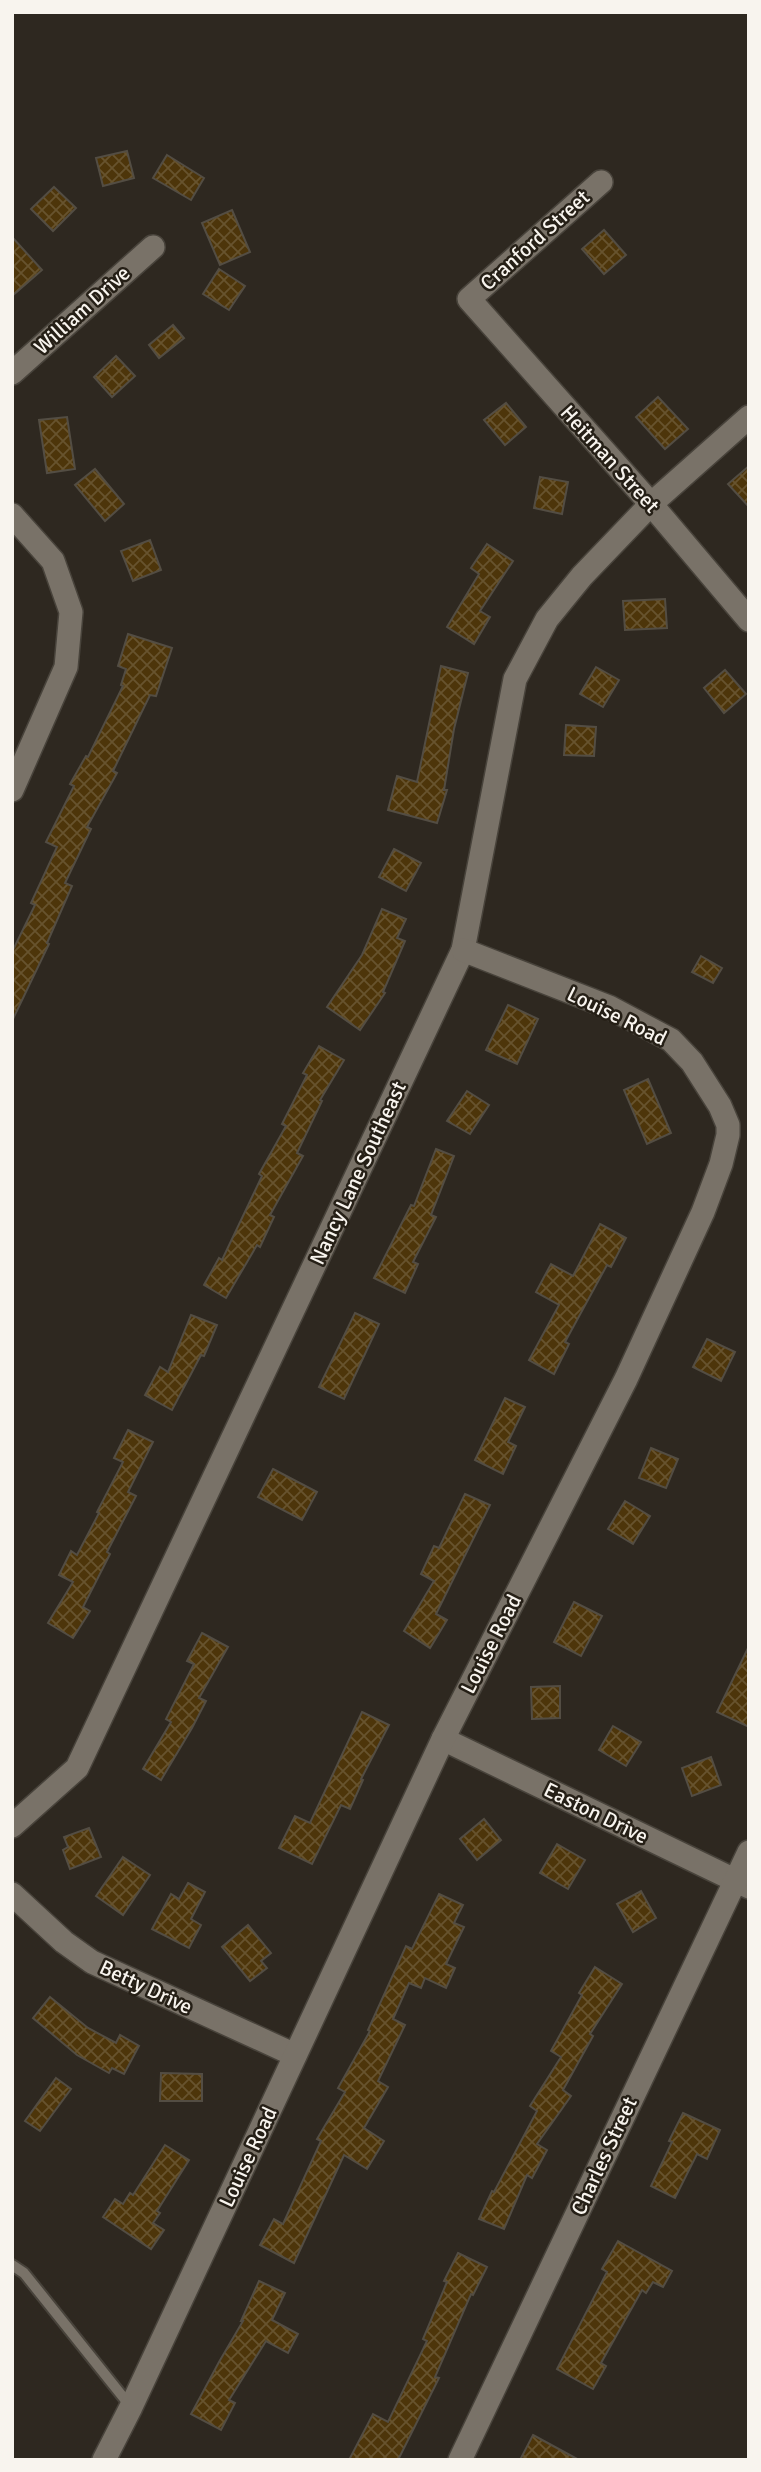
<svg xmlns="http://www.w3.org/2000/svg" width="761" height="2472" font-family="Signika,sans-serif">
  <defs>
    <pattern id="building-cross-hatch" width="8" height="8" patternUnits="userSpaceOnUse" patternTransform="scale(1.75)"><rect width="8" height="8" fill="#4d350a"/><path d="M0 0l8 8M0 8l8-8" fill="none" stroke="#67532e"/></pattern>
  </defs>
  <rect width="100%" height="100%" fill="#2e2820"/>
  <g fill="url(#building-cross-hatch)" stroke="#534d43" stroke-width="2">
    <polygon points="127,151 134,178 103,186 96,158"/>
    <polygon points="167,155 204,178 191,200 153,178"/>
    <polygon points="54,187 76,208 53,231 31,209"/>
    <polygon points="232,210 250,252 220,265 202,223"/>
    <polygon points="604,230 626,255 604,274 582,249"/>
    <polygon points="12,237 42,270 12,296"/>
    <polygon points="219,269 245,286 229,310 203,294"/>
    <polygon points="173,325 184,338 159,358 149,345"/>
    <polygon points="116,356 135,376 112,397 94,377"/>
    <polygon points="658,397 688,429 665,449 636,417"/>
    <polygon points="506,403 526,427 505,445 484,420"/>
    <polygon points="67,417 75,469 47,473 39,420"/>
    <polygon points="749,466 749,507 728,484"/>
    <polygon points="95,469 124,504 105,521 75,485"/>
    <polygon points="540,477 568,482 562,514 534,508"/>
    <polygon points="150,540 161,570 133,581 121,551"/>
    <polygon points="487,544 513,561 480,611 490,617 474,644 447,627 479,574 471,568"/>
    <polygon points="665,599 667,628 625,630 623,601"/>
    <polygon points="128,634 172,648 156,696 150,695 113,771 117,773 87,827 91,829 65,883 72,886 47,943 49,944 12,1021 12,952 35,905 31,903 57,847 46,842 74,786 70,784 86,756 88,757 123,686 121,685 126,669 118,666"/>
    <polygon points="441,666 468,673 454,729 444,790 447,790 437,823 388,810 397,776 417,782"/>
    <polygon points="596,667 619,680 603,707 580,694"/>
    <polygon points="725,670 746,694 724,713 704,688"/>
    <polygon points="566,725 596,727 594,756 564,755"/>
    <polygon points="394,849 421,863 406,891 379,877"/>
    <polygon points="382,909 406,919 397,938 405,941 383,992 385,993 360,1030 327,1007 362,955"/>
    <polygon points="701,956 722,968 713,983 692,972"/>
    <polygon points="508,1005 538,1019 517,1064 486,1050"/>
    <polygon points="319,1046 344,1060 320,1100 322,1101 297,1153 303,1156 270,1215 274,1217 260,1247 257,1245 226,1298 204,1285 219,1258 222,1260 262,1176 259,1174 286,1126 282,1124 307,1075 303,1073"/>
    <polygon points="648,1079 671,1133 647,1144 624,1090"/>
    <polygon points="467,1091 489,1105 470,1134 447,1121"/>
    <polygon points="436,1149 454,1156 431,1215 436,1217 413,1262 418,1264 405,1293 374,1278 411,1205 414,1206"/>
    <polygon points="600,1224 626,1238 611,1267 607,1265 565,1342 569,1344 554,1374 529,1360 559,1305 536,1292 551,1264 573,1276"/>
    <polygon points="355,1313 379,1324 344,1399 319,1387"/>
    <polygon points="191,1315 217,1325 204,1356 201,1355 172,1410 145,1395 160,1367 168,1372"/>
    <polygon points="707,1339 735,1352 721,1381 693,1367"/>
    <polygon points="505,1398 525,1407 508,1442 516,1446 503,1474 475,1460"/>
    <polygon points="128,1430 153,1442 128,1492 136,1496 107,1552 110,1554 83,1607 90,1611 73,1638 48,1623 73,1582 59,1575 71,1551 77,1555 99,1513 97,1512 123,1462 114,1458"/>
    <polygon points="651,1448 678,1459 666,1488 639,1478"/>
    <polygon points="273,1469 317,1492 302,1520 258,1497"/>
    <polygon points="465,1494 490,1505 436,1614 447,1620 430,1648 404,1631 434,1581 421,1574 434,1546 439,1548"/>
    <polygon points="625,1501 650,1516 633,1544 608,1529"/>
    <polygon points="574,1602 602,1616 581,1656 554,1642"/>
    <polygon points="202,1633 228,1647 199,1698 206,1701 192,1728 161,1780 143,1769 171,1722 166,1719 194,1664 187,1661"/>
    <polygon points="749,1646 749,1727 717,1712"/>
    <polygon points="560,1686 560,1718 532,1719 531,1687"/>
    <polygon points="362,1712 389,1725 361,1779 363,1780 350,1809 341,1805 312,1864 279,1848 295,1816 310,1823"/>
    <polygon points="613,1726 641,1742 626,1766 599,1750"/>
    <polygon points="711,1757 721,1785 692,1796 682,1768"/>
    <polygon points="484,1819 501,1840 477,1860 460,1839"/>
    <polygon points="89,1828 101,1857 70,1869 63,1850 68,1847 64,1837"/>
    <polygon points="557,1844 585,1860 568,1889 540,1873"/>
    <polygon points="123,1857 150,1875 123,1915 96,1896"/>
    <polygon points="188,1883 205,1892 191,1919 201,1925 189,1948 152,1929 171,1894 179,1899"/>
    <polygon points="641,1891 656,1918 633,1932 617,1904"/>
    <polygon points="439,1894 463,1905 454,1923 464,1927 446,1964 455,1968 446,1988 425,1978 421,1988 409,1983 393,2019 405,2025 378,2081 388,2087 364,2128 384,2141 367,2169 344,2155 294,2263 260,2245 274,2219 283,2224 321,2141 317,2139 345,2092 338,2088 370,2031 368,2030 406,1946 412,1949"/>
    <polygon points="248,1925 271,1953 261,1961 267,1968 250,1981 222,1947"/>
    <polygon points="595,1967 622,1984 590,2034 593,2036 563,2090 571,2096 537,2144 547,2150 532,2178 527,2175 504,2229 479,2219 492,2191 494,2192 537,2111 530,2106 561,2057 551,2051 582,1995 579,1993"/>
    <polygon points="50,1997 88,2028 116,2043 120,2035 139,2046 124,2074 112,2068 109,2073 77,2055 33,2018"/>
    <polygon points="161,2073 202,2074 202,2101 160,2101"/>
    <polygon points="56,2078 71,2089 40,2131 25,2121"/>
    <polygon points="683,2113 720,2130 707,2159 697,2154 675,2198 651,2186 672,2142 669,2141"/>
    <polygon points="165,2145 189,2160 157,2211 160,2213 153,2223 164,2230 151,2249 103,2217 115,2199 123,2204 130,2193 133,2195"/>
    <polygon points="618,2241 672,2271 663,2287 653,2282 646,2293 642,2290 601,2363 606,2366 593,2389 557,2369 607,2272 602,2269"/>
    <polygon points="458,2253 487,2267 473,2295 471,2294 435,2377 439,2378 398,2460 349,2460 373,2414 388,2422 427,2341 423,2339 447,2282 444,2281"/>
    <polygon points="259,2281 285,2293 272,2320 298,2334 288,2353 266,2341 229,2400 235,2403 221,2430 191,2414 219,2362 243,2321 241,2321"/>
    <polygon points="533,2435 579,2460 520,2460"/>
  </g>
  <g fill="none" stroke-linecap="round" stroke-linejoin="round">
    <defs>
      <polyline id="service" points="12,2265 24,2273 131,2407"/>
      <g id="minor">
        <polyline points="601,182 469,299 651,504 749,620"/>
        <polyline points="12,373 153,247"/>
        <polyline points="12,515 53,561 71,612 66,667 12,790"/>
        <polyline points="443,1739 749,1887"/>
        <polyline points="12,1826 77,1768 463,950 515,679 547,619 582,576 651,504 749,417"/>
        <polyline points="12,1894 64,1942 92,1962 295,2055"/>
        <polyline points="104,2460 131,2407 443,1739 626,1379 703,1212 721,1164 728,1135 728,1125 720,1106 692,1062 671,1040 609,1007 463,950"/>
        <polyline points="460,2460 749,1852"/>
      </g>
    </defs>
    <use href="#service" stroke="#48433b" stroke-width="14"/>
    <use href="#minor" stroke="#48433b" stroke-width="26"/>
    <use href="#service" stroke="#797268" stroke-width="10"/>
    <use href="#minor" stroke="#797268" stroke-width="23"/>
  </g>
  <g text-anchor="middle" stroke-width="5" stroke-linejoin="round" paint-order="stroke">
    <g font-size="21" fill="#f8f4ee" stroke="#251f16">
      <text transform="translate(535 240) rotate(-42)" y="7">Cranford Street</text>
      <text transform="translate(82 310) rotate(-42)" y="7">William Drive</text>
      <text transform="translate(610 459) rotate(48)" y="7">Heitman Street</text>
      <text transform="translate(617 1016) rotate(26)" y="7">Louise Road</text>
      <text transform="translate(358 1173) rotate(-65)" y="7">Nancy Lane Southeast</text>
      <text transform="translate(491 1644) rotate(-63)" y="7">Louise Road</text>
      <text transform="translate(596 1813) rotate(26)" y="7">Easton Drive</text>
      <text transform="translate(146 1987) rotate(25)" y="7">Betty Drive</text>
      <text transform="translate(604 2156) rotate(-65)" y="7">Charles Street</text>
      <text transform="translate(248 2157) rotate(-65)" y="7">Louise Road</text>
    </g>
  </g>
  <rect width="761" height="2472" fill="none" stroke="#f8f4ee" stroke-width="28"/>
</svg>
